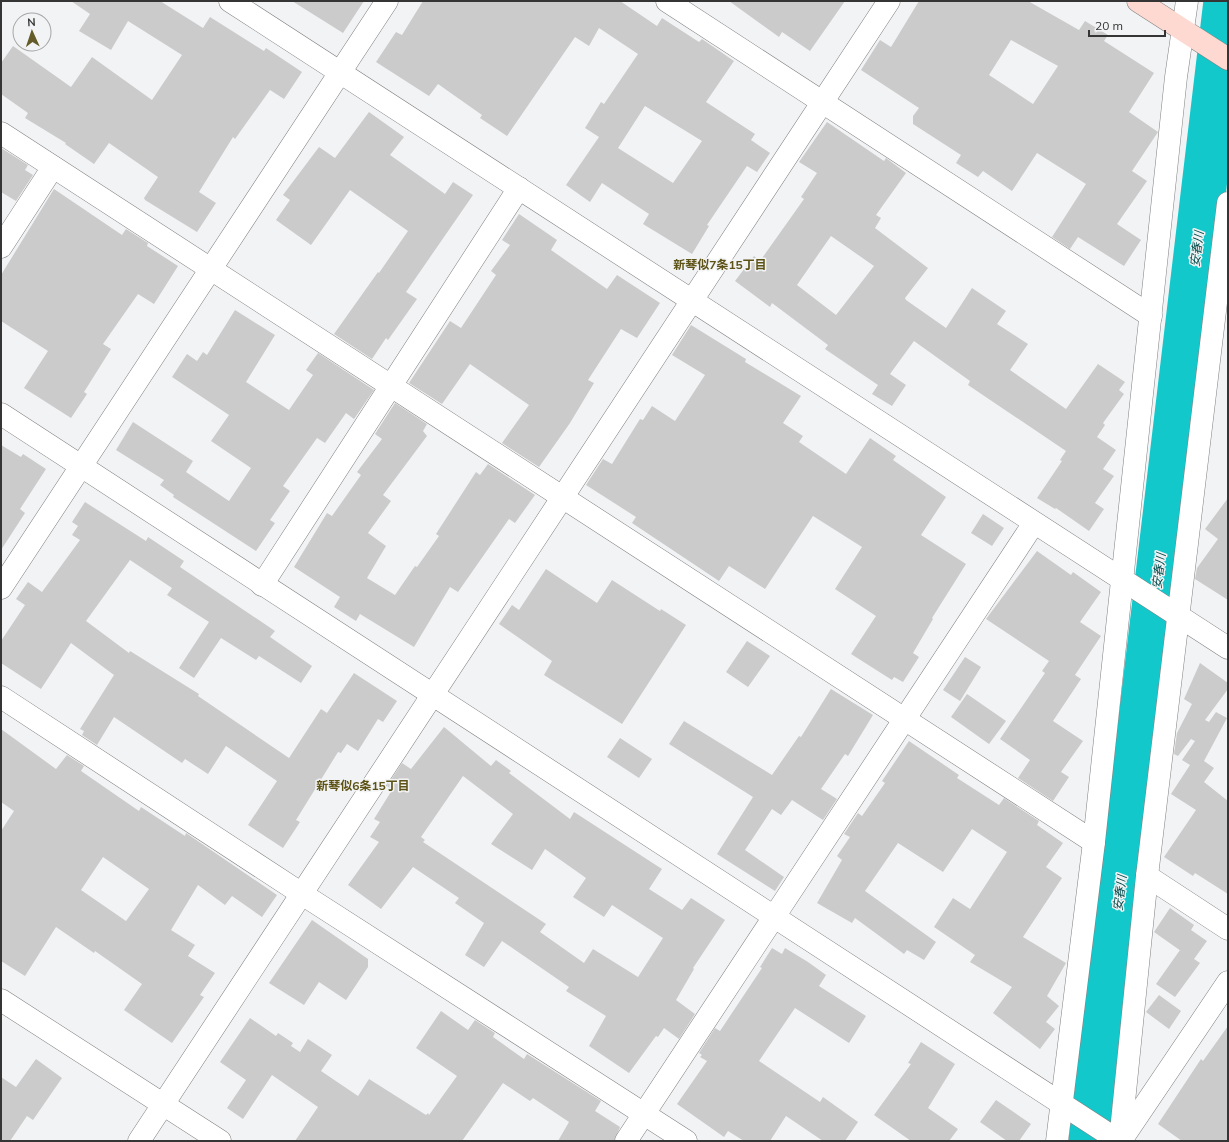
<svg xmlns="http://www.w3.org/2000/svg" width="1229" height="1142" font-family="Mulish,'Noto Sans JP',sans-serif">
  <rect width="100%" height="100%" fill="#f2f3f4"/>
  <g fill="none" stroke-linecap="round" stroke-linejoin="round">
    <polyline stroke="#13c8cb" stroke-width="45" points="1091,1141 1226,1"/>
  </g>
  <g fill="#cbcbcc" fill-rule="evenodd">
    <polygon points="71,1 160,1 203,28 210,17 264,51 266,48 302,72 284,99 270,90 235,139 233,137 199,192 216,203 197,232 145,200 144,198 158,177 109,143 94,164 65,144 66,143 25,118 28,113 1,94 1,63 13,46 71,87 92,57 152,100 182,55 128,21 111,50 79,31 90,14"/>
    <polygon points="292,1 364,1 343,33"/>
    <path d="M423,1H620L657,26L662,18L699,42L702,39L734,61L706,102L755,134L751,140L770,153L757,172L747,166L707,225L709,226L692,254L643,224L649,214L602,183L590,202L566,185L599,137L585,128L601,102L604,104L638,54L599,28L589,46L575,37L507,136L480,118L482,115L438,84L429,96L376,62L396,32L402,35ZM645,106L702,141L673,183L618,148Z"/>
    <polygon points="729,1 845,1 810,51 782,32 779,37"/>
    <path d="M919,1H1028L1079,30L1085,21L1108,35L1104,41L1154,73L1129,112L1158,132L1132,171L1147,181L1117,224L1141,240L1124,266L1078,237L1070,249L1052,237L1086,184L1037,153L1012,191L983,171L978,177L956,163L961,155L913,124V116L919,108L861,70L880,40L891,47ZM1011,40L1058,66L1033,104L989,75Z"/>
    <polygon points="369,112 404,137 390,155 445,194 453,182 473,195 406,292 417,299 388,340 386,338 372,359 334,334 378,272 379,273 408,231 350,190 311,245 276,220 290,200 283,195 319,147 335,158"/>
    <path d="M827,122L884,161L886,158L906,173L876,215L881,218L875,228L928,268L905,298L906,300L946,328L972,288L1006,311L997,324L1028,344L1010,370L1066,409L1098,364L1125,382L1119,390L1124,394L1103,423L1105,425L1097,437L1116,450L1103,469L1114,476L1095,503L1104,509L1089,531L1056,508L1055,509L1037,498L1062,461L1060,460L1066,451L968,385L970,381L914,341L890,374L906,385L892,406L872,394L878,385L825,349L828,345L772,303L770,307L735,281L754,256L760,261L804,199L801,197L817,173L799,162ZM831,236L874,266L836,315L797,285Z"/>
    <polygon points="1,148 28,165 25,170 33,175 16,201 1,192"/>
    <polygon points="54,189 122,235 126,229 148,243 147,246 178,266 154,304 138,294 103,344 111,349 84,392 87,394 71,418 24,388 48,351 1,321 1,275"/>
    <polygon points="519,214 557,240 551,250 607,289 617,275 660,303 637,338 621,329 588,380 594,383 570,423 539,467 502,443 529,405 470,364 442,404 409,383 450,321 461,328 496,275 491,271 510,245 502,240"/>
    <polygon points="235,310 275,335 246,382 289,410 313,375 306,370 318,353 374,390 354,419 346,413 325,443 317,438 283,486 290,491 270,520 275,523 256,551 173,497 174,495 160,485 164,480 116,450 133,422 193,461 186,472 229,501 251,468 211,441 229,415 172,377 187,354 197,361 203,352 207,355"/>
    <polygon points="691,325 746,359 745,362 801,396 783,423 803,436 799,442 846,474 870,438 896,456 893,460 946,497 921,535 966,564 932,618 933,619 913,653 919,657 903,682 894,677 892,680 851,654 876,616 835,589 862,547 813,516 765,589 729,566 719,581 632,523 636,517 586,485 603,459 612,464 640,419 643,420 652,406 675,421 705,375 672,355"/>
    <polygon points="395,403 427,424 423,431 427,436 383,495 391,501 368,533 386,546 367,578 395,595 415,566 417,567 439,536 436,534 476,472 480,475 488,464 535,495 515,523 509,519 458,592 450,587 414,647 360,614 356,621 334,607 340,597 294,567 327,513 332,516 361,475 357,472 382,439 375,434"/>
    <polygon points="1,445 21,457 23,454 46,469 20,509 25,513 1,550"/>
    <polygon points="1228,498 1228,600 1195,579 1197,568 1218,539 1205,529"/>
    <polygon points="85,502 146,541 148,537 184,561 180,567 275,631 270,637 312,666 301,683 259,656 256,660 221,638 194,678 179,668 209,622 167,595 172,588 130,560 86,621 129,653 130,651 199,694 198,696 289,758 321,709 327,713 354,673 397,701 383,722 378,719 358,751 347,744 341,753 338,752 296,820 300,822 283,848 248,825 277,781 226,746 208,774 185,759 182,763 114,717 97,745 82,735 84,731 80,729 114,675 71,643 41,689 1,663 1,641 25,605 16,599 28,582 42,592 80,540 72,535 78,526 72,522"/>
    <polygon points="983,514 1004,528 992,546 971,533"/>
    <polygon points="1037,551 1071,575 1073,572 1101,592 1080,622 1101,636 1075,675 1081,679 1053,721 1083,741 1061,772 1069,777 1053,801 1018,778 1030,760 1000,739 1045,673 1042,671 1049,661 986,619"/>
    <polygon points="546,569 597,603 612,580 660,611 661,609 686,625 622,724 544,675 552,661 499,624 512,605 519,610"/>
    <polygon points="747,641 770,656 748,687 726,672"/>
    <polygon points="965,657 981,667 960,701 943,690"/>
    <polygon points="1200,663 1228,683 1228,689 1205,720 1209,722 1216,712 1227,718 1204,761 1214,768 1204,782 1228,801 1228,894 1195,873 1193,876 1164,857 1196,810 1171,794 1190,765 1182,760 1195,741 1191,739 1178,756 1174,754 1177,733 1192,704 1184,699"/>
    <polygon points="831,689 873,715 848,756 845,754 821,789 837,799 823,820 792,800 781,815 772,809 745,850 784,877 775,891 717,854 753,797 669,744 684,721 772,775 799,736 801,737"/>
    <polygon points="967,694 1006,721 989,744 951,717"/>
    <path d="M444,727L491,766L496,760L511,771L509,773L570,819L574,812L662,869L649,889L682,910L691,898L725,920L693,968L694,969L676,1000L695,1014L679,1039L664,1028L658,1037L656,1036L629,1073L589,1046L606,1016L566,991L569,987L502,941L484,967L465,955L484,923L455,903L459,898L413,867L381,909L348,885L379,842L370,837L380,822L374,819L392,790L387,786L402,763L411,769ZM463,776L513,814L491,844L532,870L545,849L586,878L573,897L604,917L612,905L663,938L638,977L593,949L584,963L540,932L546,924L423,842L425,840L421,837Z"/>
    <path d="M1,729L56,769L67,755L84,766L81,771L139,811L141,807L185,836L186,833L277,895L262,917L232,896L225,905L198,885L171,930L195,945L188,956L215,973L200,995L204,997L172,1043L124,1010L142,984L95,951L94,953L56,927L25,976L1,961V831L14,811L1,802ZM103,857L149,889L126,921L81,890Z"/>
    <polygon points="620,738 652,759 639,778 607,757"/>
    <polygon points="909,741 959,775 957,778 999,805 1004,798 1039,821 1037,825 1063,843 1046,867 1062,878 1023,937 1066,963 1047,996 1059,1006 1046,1022 1055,1029 1040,1049 993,1013 1012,987 970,962 975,955 934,927 953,898 970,909 1007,852 972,829 943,872 898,843 865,891 936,942 924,960 907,950 904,954 855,918 852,923 817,903 842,860 837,856 850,837 844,834 858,813 862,816 885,783 882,781"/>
    <polygon points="1170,908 1194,925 1191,930 1207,941 1194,959 1200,963 1175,997 1156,984 1180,950 1181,951 1154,932"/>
    <polygon points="312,920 368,959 368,967 346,1000 319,982 304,1005 269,983"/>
    <polygon points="772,948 782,954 785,948 808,962 826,975 819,986 866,1016 849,1043 795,1008 759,1061 820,1102 823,1097 858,1122 845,1141 823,1141 786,1116 770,1141 744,1141 728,1131 724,1137 677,1104 707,1061 700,1057 702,1055 699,1053 715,1028 720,1031 762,968 760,967"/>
    <polygon points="1159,995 1181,1011 1169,1029 1146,1012"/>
    <polygon points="441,1011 468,1030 475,1020 495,1033 493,1037 524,1059 527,1054 601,1101 595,1111 620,1127 614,1141 558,1141 569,1122 533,1098 530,1101 503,1083 462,1141 295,1141 318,1107 272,1075 243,1119 227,1108 246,1080 220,1062 250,1018 276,1036 278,1033 293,1043 291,1046 300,1052 308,1039 332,1055 321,1071 358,1096 369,1079 426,1115 428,1113 429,1115 457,1076 416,1048"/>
    <polygon points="1228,1026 1228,1141 1182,1141 1158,1124 1201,1059 1203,1061"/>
    <polygon points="921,1042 955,1064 928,1108 958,1129 949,1141 911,1141 874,1115 911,1064 908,1063"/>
    <polygon points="36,1059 62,1078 33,1120 27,1116 10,1141 1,1141 1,1077 16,1087"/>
    <polygon points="996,1100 1031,1124 1019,1141 1007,1141 980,1122"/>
  </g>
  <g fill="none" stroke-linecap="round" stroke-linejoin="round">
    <defs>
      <g id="minor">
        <polyline points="230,1 1228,648"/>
        <polyline points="667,1 1151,316"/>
        <polyline points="1,133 1094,842"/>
        <polyline points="1,247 53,167"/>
        <polyline points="1,414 1119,1141"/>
        <polyline points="262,585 519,188"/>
        <polyline points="1,588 387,1"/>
        <polyline points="1,697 302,894 686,1141"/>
        <polyline points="1147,876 1228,929"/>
        <polyline points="1122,1139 1228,982"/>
        <polyline points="139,1141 889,1"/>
        <polyline points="626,1141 1034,523"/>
        <polyline points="1057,1141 1094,842 1176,77 1187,1"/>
        <polyline points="1120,1141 1147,876 1228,203"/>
      </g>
      <polyline id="tertiary" points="1,1000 220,1141"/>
      <polyline id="secondary" points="1138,1 1228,59"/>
    </defs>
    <use href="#minor" stroke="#818183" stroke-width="23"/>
    <use href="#tertiary" stroke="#818183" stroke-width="23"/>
    <use href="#secondary" stroke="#818183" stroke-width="23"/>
    <use href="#minor" stroke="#fff" stroke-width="22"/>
    <use href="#tertiary" stroke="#fff" stroke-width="22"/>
    <use href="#secondary" stroke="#fdd9d1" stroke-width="22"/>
  </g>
  <g text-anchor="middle" stroke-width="3" stroke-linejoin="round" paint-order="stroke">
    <g font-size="12" font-style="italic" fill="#054c4d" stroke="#f2f3f4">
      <text transform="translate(1197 249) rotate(-83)" y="4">安春川</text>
      <text transform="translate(1159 571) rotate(-83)" y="4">安春川</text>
      <text transform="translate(1120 893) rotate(-83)" y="4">安春川</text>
    </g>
    <g font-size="12" font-weight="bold" fill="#5d5316" stroke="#f2f3f4">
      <text x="720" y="269">新琴似7条15丁目</text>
      <text x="363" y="790">新琴似6条15丁目</text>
    </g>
  </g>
  <rect width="1229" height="1142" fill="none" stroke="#353535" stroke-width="4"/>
  <g transform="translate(32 32) rotate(357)"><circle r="19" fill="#f2f3f4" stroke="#a6a7a8"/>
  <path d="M0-3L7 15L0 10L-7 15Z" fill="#645b28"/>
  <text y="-6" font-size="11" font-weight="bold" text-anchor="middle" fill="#353535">N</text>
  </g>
  <path d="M1089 30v6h76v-6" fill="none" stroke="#353535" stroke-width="2"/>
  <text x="1095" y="30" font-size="12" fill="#353535" stroke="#f2f3f4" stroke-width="3" paint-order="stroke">20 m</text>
</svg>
